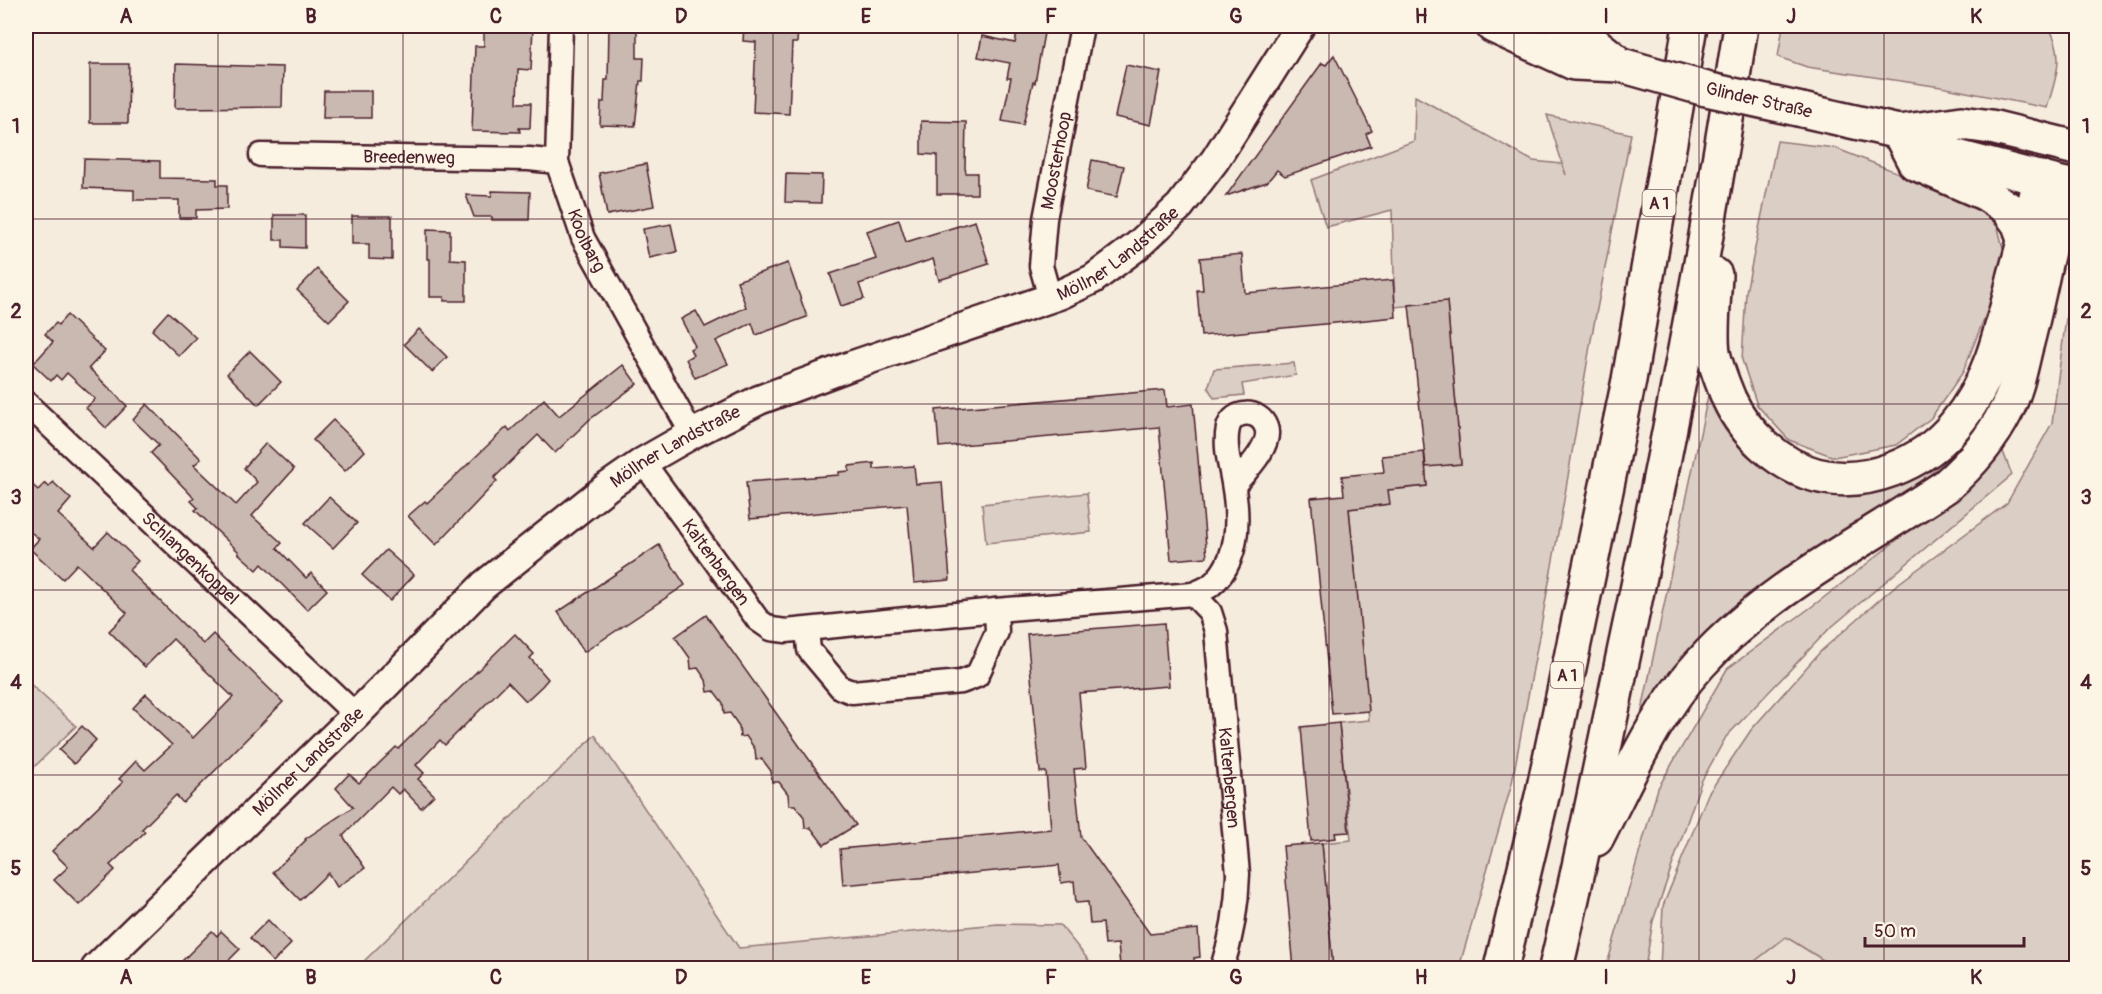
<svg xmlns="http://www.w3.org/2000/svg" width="2102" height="994" font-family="Pangolin,sans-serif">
  <rect width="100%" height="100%" fill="#f5ecde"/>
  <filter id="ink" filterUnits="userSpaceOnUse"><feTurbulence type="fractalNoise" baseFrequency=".0167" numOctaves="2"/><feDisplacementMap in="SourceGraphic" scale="12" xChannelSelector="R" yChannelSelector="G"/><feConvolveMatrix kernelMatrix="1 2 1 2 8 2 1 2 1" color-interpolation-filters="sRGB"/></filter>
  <g filter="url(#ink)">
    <polygon fill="#e8ddd0" points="1786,937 1836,968 1746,968"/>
    <g fill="#dbcec4" stroke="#927678" stroke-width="1.5">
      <path d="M1783,26H2048C2066,55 2056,77 2047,108L1941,87L1807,67L1778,57Z"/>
      <polygon points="1415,96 1533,161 1562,164 1566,175 1547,115 1631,134 1591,340 1563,506 1512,783 1459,968 1333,968 1322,843 1351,840 1339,723 1369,720 1349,507 1389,504 1388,488 1400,489 1427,486 1425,466 1461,464 1447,302 1395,307 1392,210 1326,227 1311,180 1414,141"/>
      <polygon points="1777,141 1835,148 1980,205 1998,228 2004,252 1991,301 1963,372 1931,418 1896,445 1834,457 1789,440 1757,405 1742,360 1746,292"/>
      <polygon points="2076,243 2076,968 1836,968 1786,937 1746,968 1660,968 1663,906 1708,794 1751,730 1821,651 1895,586 2007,503 2052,423"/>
      <polygon points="1294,363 1296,375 1242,384 1244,395 1214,398 1208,388 1214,369"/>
      <polygon points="1710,386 1794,480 1953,445 1960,453 1762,593 1647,719 1641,715"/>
      <polygon points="2002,449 2012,475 1828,630 1726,737 1701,782 1653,921 1645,968 1606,968 1658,788 1727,669 1822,599 1935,510"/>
      <polygon points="1087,493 1091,532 986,543 982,504"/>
      <polygon points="26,680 76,726 26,775"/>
      <polygon points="595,735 739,948 998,924 1060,925 1095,968 357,968"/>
    </g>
    <g fill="#cab9b1" stroke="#4a1f2b" stroke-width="1.5">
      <polygon points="484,26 533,26 531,70 518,69 517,103 531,103 530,128 519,128 520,132 472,131 475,46 484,46"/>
      <polygon points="609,26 637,26 637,58 644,58 643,81 640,81 635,126 600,125 601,102 604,102 605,80 608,80"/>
      <polygon points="744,26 798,26 797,43 792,43 789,114 753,112 756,42 743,41"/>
      <polygon points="1018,28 1044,33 1035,83 1033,82 1023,125 1002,121 1011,78 1007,78 1010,63 978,57 982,36 1015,43"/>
      <polygon points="1334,55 1372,131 1366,134 1371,146 1285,176 1277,170 1267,182 1226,196 1322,63 1326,65"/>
      <polygon points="90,64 129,64 128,123 90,123"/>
      <polygon points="176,64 283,67 282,107 175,108"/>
      <polygon points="1126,65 1161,72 1151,125 1115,117"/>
      <polygon points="324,91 371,91 371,118 323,118"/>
      <polygon points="921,121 966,122 965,168 966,173 977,173 977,194 937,194 937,155 921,154"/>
      <polygon points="84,159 160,161 160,178 217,179 217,185 227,185 227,209 196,210 196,218 179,218 179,200 134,200 134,190 83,188"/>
      <polygon points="1092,160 1124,166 1117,197 1086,191"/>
      <polygon points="646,164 654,206 607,215 599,173"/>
      <polygon points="786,174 822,175 821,203 785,202"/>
      <polygon points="492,191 530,192 529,220 492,220 492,217 474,217 466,195 492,196"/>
      <polygon points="274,215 305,215 305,248 283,247 283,240 274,240"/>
      <polygon points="352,216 392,216 392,260 369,259 369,244 352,244"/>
      <polygon points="899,220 906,242 975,221 989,264 939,280 933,259 859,284 864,299 841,306 830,274 876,259 867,231"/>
      <polygon points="671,224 677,252 649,258 643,229"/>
      <polygon points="427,229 450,230 450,259 466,260 466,301 444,301 444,297 430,297 430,259 427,259"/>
      <polygon points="1242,254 1245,293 1393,280 1396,317 1201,336 1197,290 1203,290 1200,258"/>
      <polygon points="788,263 807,317 756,335 752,323 716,341 728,364 695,378 686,359 693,355 690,349 695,346 681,319 696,311 705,327 746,307 737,281"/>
      <polygon points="317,269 349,301 329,321 297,290"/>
      <polygon points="1447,301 1461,464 1426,467 1409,305"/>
      <polygon points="168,312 196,338 179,356 152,330"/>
      <polygon points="67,315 105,351 89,368 127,406 106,428 86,408 95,399 67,373 61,380 56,375 51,381 33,364 53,342 45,334 56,323 58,325"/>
      <polygon points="419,329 447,357 432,372 404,344"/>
      <polygon points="250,351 281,382 258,405 227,374"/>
      <polygon points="623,365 637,384 589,420 555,453 538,435 494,478 497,481 436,545 408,516 425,501 427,503 507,427 510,431 544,399 559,416"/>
      <polygon points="1165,390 1167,407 1193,404 1207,557 1171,560 1159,427 939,447 936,410"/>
      <polygon points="147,404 201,459 194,465 236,505 257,482 244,468 266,443 294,469 252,516 282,543 277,548 306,578 311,573 327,590 307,610 262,564 257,570 238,553 239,552 195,510 198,508 191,501 194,498 151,453 159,445 133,420"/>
      <polygon points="333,420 365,451 345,471 313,440"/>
      <polygon points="1424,452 1427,486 1388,490 1390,504 1349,509 1369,711 1332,714 1311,498 1344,495 1342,476 1384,472 1382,456"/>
      <polygon points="874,463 874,469 914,466 916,484 942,482 950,580 914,583 907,505 750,519 746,482 839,475 839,472 849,471 849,466"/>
      <polygon points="26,479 38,490 45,483 49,487 53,482 71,499 58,514 94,547 108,532 138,561 129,570 203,644 213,634 283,702 183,803 176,795 142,829 145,832 110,865 115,870 79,905 54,880 68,867 52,851 123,782 119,779 136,761 145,770 172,745 133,708 146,694 193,738 233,697 173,639 145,667 109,631 127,613 77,564 63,579 30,549 39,539 26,528"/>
      <polygon points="329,497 357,523 333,548 305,523"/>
      <polygon points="659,545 685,585 584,652 558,612"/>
      <polygon points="386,550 414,575 390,601 362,575"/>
      <polygon points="706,615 856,825 824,845 811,828 805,828 804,817 795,805 789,805 788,794 779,782 772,782 771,771 762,759 756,760 755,749 746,736 740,737 739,726 730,713 724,714 723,703 714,691 708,692 706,680 698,668 691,669 690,658 675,637"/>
      <polygon points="1164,623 1169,686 1079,693 1086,768 1074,769 1081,837 1150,934 1198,929 1200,957 1194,958 1194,962 1128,968 1128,965 1120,966 1118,944 1105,945 1103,923 1090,924 1088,902 1076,903 1074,881 1061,883 1059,865 843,885 840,849 1051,829 1046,772 1040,772 1027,634"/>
      <polygon points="515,634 534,654 530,658 548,679 542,686 526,701 508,682 445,745 440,740 416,765 424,773 418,779 434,795 421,808 403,789 398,794 391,787 343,836 365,868 337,887 328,873 300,900 273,872 306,840 305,839 353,807 336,788 349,774 359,783 396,747 398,749"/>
      <polygon points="1339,723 1349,832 1335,833 1336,838 1311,841 1301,727"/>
      <polygon points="82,726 96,740 74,764 59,750"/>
      <polygon points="1322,843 1333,969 1294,969 1283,846"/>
      <polygon points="268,920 291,944 273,962 250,938"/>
      <polygon points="212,931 217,936 221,931 240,949 220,969 174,969"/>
    </g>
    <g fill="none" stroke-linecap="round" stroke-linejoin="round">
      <defs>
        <g id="minor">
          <path id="s1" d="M561,26L557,162L583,238L692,434"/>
          <path id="s2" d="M261,155L529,159L557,162"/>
          <path id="s3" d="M1050,298L1041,266L1045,219L1082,26"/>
          <path id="s4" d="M26,403L356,715"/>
          <path id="s5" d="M643,462L758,620L771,629L786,631L996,610L1193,594C1198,592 1205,589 1210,586C1240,562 1239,517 1233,483C1230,465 1224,446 1228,428C1233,409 1259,409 1266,427C1273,445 1245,472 1234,485"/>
          <path id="s6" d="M1193,594L1210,612L1216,631L1238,874C1237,907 1232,937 1222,968"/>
          <polyline points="807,630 809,650 841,688 852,692 961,682 977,676 997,632 996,610"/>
        </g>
        <g id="tertiary">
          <path id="s7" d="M96,968L356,715L484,585L607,487L643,462L692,434L759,400L853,365L1059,295L1093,279L1137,246L1180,206L1215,160L1300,26"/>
        </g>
        <g id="secondary">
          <polyline points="1493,26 1574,63 1621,65"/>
          <polyline points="1561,26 1587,38 1621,65"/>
          <polyline points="1802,110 1899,132 1957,157 2069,186"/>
          <polyline points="1899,132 1962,123 1991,127 2076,148"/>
        </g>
        <g id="motorway">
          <polyline points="1899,132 1915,163 1986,194 2007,208 2019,224 2024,240"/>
          <path d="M1715,275C1714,296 1710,332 1713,352C1716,368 1723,384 1729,399C1745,434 1779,465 1816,475C1865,488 1923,464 1955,425C1991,382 2002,329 2015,275C2024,243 2032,211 2041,178"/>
          <path d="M1596,839C1627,780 1654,714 1700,664C1768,588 1863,542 1946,486C1971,464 1991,441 2006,411C2016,392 2020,371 2025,350C2040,295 2048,239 2065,185"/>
          <polyline points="1501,968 1543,792 1629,380 1690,26"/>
          <path d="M1556,968C1580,867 1601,764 1622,662C1667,451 1708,239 1741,26"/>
        </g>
      </defs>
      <use href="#minor" stroke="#4a1f2b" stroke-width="27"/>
      <use href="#tertiary" stroke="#4a1f2b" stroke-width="33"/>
      <use href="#secondary" stroke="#4a1f2b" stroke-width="38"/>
      <use href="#motorway" stroke="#4a1f2b" stroke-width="38"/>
      <use href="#minor" stroke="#fcf5e5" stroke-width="22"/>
      <use href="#tertiary" stroke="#fcf5e5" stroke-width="28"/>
      <use href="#secondary" stroke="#fcf5e5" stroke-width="33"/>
      <use href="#motorway" stroke="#fcf5e5" stroke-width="33"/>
      <defs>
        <polyline id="secondary-bridge" points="1621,65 1706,89 1802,110"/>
      </defs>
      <use href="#secondary-bridge" stroke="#4a1f2b" stroke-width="38" stroke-linecap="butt"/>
      <use href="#secondary-bridge" stroke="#fcf5e5" stroke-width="33"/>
    </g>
  </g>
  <path fill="none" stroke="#4a1f2b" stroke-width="1.5" stroke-opacity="0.55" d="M218,26V968M403,26V968M588,26V968M773,26V968M958,26V968M1144,26V968M1329,26V968M1514,26V968M1699,26V968M1884,26V968M26,219H2076M26,404H2076M26,590H2076M26,775H2076"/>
  <g text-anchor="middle" stroke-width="4.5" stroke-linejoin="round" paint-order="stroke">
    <g fill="#fcf5e5" stroke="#7f5f63" stroke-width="1.5">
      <rect x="1642.5" y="190" width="33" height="26" rx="4.5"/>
      <rect x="1550.5" y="662" width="33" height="26" rx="4.5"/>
    </g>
    <g font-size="16" font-weight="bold" fill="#4a1f2b">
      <text x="1659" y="209">A 1</text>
      <text x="1567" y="681">A 1</text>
    </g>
    <g font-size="18" fill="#4a1f2b" stroke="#fcf5e5">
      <text transform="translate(1759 100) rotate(13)" y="6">Glinder Straße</text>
      <text dy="6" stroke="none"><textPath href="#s2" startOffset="148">Breedenweg</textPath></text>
      <text dy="6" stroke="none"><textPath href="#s3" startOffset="140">Moosterhoop</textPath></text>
      <text dy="6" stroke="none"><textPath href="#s1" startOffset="220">Koolbarg</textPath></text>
      <text dy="6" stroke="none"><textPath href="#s7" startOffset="1268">Möllner Landstraße</textPath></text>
      <text dy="6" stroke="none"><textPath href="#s7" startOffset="782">Möllner Landstraße</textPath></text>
      <text dy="6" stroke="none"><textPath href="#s4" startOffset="226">Schlangenkoppel</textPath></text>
      <text dy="6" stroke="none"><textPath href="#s5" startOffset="124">Kaltenbergen</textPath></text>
      <text dy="6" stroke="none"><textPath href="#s7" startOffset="296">Möllner Landstraße</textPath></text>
      <text dy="6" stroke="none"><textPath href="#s6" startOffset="192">Kaltenbergen</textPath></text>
    </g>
  </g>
  <rect width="2102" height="994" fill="none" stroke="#fcf5e5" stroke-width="66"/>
  <path d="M1865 937v9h159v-9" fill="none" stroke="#4a1f2b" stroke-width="3"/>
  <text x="1874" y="937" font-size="18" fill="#4a1f2b" stroke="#fcf5e5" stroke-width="4.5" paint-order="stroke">50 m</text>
  <rect x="33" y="33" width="2036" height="928" fill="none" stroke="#4a1f2b" stroke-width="2"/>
  <g font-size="20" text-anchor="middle" font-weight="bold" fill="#4a1f2b">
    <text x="126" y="23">A</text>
    <text x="311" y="23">B</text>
    <text x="496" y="23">C</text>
    <text x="681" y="23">D</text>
    <text x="866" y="23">E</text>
    <text x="1051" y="23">F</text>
    <text x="1236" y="23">G</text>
    <text x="1421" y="23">H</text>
    <text x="1606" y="23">I</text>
    <text x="1791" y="23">J</text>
    <text x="1976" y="23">K</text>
    <text x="16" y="133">1</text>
    <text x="2086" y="133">1</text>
    <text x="16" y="318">2</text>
    <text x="2086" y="318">2</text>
    <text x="16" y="504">3</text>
    <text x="2086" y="504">3</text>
    <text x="16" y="689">4</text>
    <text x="2086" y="689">4</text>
    <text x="16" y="875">5</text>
    <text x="2086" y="875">5</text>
    <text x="126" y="984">A</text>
    <text x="311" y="984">B</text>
    <text x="496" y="984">C</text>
    <text x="681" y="984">D</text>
    <text x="866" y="984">E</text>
    <text x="1051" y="984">F</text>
    <text x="1236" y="984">G</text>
    <text x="1421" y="984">H</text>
    <text x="1606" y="984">I</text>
    <text x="1791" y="984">J</text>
    <text x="1976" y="984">K</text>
  </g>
</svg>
